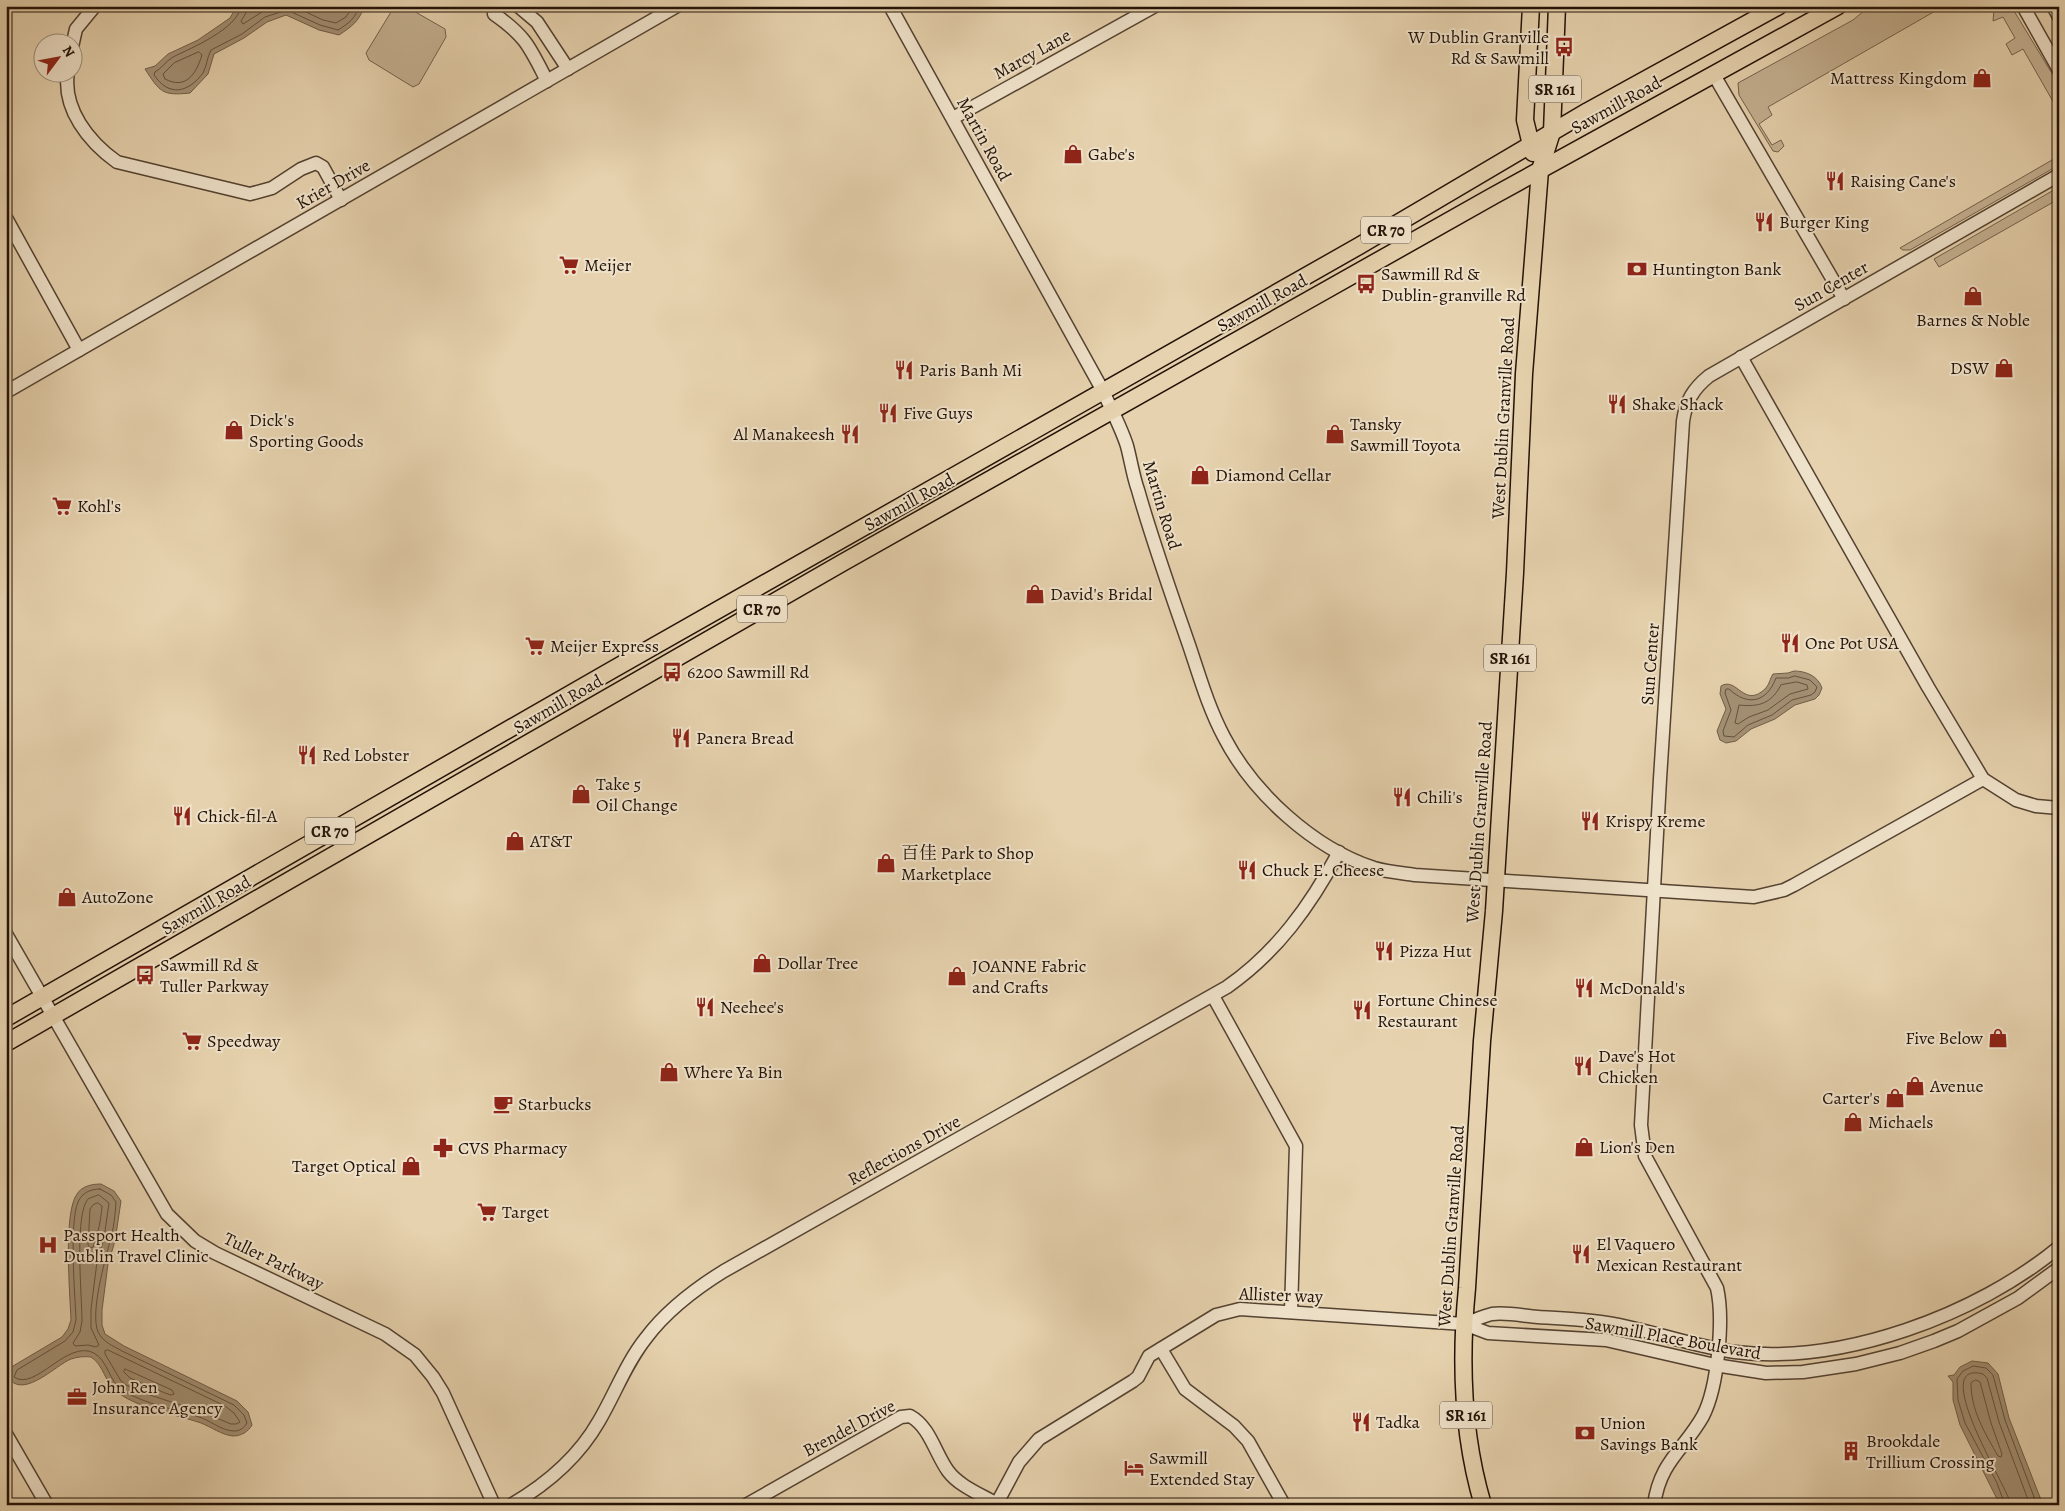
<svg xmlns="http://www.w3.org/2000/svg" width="2065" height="1511" font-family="Alegreya,'Noto Serif SC',serif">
  <rect width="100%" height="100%" fill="#e6d2ae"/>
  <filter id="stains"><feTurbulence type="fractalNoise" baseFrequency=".004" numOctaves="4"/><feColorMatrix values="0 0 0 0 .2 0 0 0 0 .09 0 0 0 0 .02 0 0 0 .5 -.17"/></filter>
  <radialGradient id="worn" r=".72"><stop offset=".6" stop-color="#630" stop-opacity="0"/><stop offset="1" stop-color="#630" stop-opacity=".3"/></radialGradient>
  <g fill="#c5b192" stroke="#74624c">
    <polygon points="405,6 445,29 446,37 419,84 413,87 369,60 366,53 394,7"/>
    <polygon points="1870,6 1944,6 1768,107 1772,115 1759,124 1772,145 1781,140 1784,146 1778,152 1773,151 1739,95 1738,83 1853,20"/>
    <polygon points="1980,6 2011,6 2059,85 2059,112 2023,49 2012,55 2006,44 2015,38 2003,17 1993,21 1994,10"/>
    <polygon points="2059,156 2059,165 1910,250 1903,250 1900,248"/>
    <polygon points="2059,187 2059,200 2057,200 1939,267 1934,259"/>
  </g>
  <g fill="#a49175" stroke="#705e49">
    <path d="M237,6H364C360,21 351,27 339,35L319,30L286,15L267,22L244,38L214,54L208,74L190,93C162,96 160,92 145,69L155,66L168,54L198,40L230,18Z"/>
    <path d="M1794,671C1806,671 1818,676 1822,688L1819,695L1815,699L1795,705L1775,719L1751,729L1736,741L1726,743L1720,740L1717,731L1726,709L1720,694L1721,686C1737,676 1744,710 1766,688C1770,683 1770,678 1773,674L1788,673Z"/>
    <path d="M101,1184L114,1191L121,1201L115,1241L108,1264L102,1310V1325L105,1334L124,1346L237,1401L248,1412L252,1425C248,1432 241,1436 233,1436C222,1435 211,1427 201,1423C175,1414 141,1409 118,1393C105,1384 104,1365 91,1357C84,1356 77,1357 71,1359C56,1365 26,1397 10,1380L8,1373L13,1366L62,1337L68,1329L71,1320C70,1294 63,1213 77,1194C82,1186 92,1184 101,1184Z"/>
    <polygon points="1972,1361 1988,1363 1998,1374 2009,1418 2043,1505 2000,1505 1960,1425 1953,1400 1953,1382 1948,1376 1954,1375 1960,1367"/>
  </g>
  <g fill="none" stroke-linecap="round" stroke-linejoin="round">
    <g stroke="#64523e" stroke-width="1">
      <path d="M241,6C238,29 191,48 173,57C166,61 162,68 155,72L154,75C169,97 188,93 203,73C207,66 207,57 211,50L242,34L265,17L287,10L320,25L338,30C348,24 356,18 359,6"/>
      <polyline points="247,6 246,13 241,21 243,24 262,12 277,6"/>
      <polyline points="293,6 323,20 336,23 346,17 353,6"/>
      <path d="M199,52L202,55C196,74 186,90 165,79L163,74L174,63Z"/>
      <path d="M1795,676L1810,680L1817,687L1815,692L1811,695L1792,700L1772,715L1748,725L1734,737L1724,736L1723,731L1731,710L1725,693L1726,689H1729C1748,707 1767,702 1776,678H1788Z"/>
      <path d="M1797,682L1807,685L1808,689L1790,694L1768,710L1749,717L1738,724L1735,723L1739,705C1759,707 1771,704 1781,685Z"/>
      <path d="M100,1189L111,1195L116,1202C115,1215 114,1228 110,1241C105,1261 90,1312 98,1332C103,1342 113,1346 122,1351L234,1405L244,1415L247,1423C244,1428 240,1431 234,1431C223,1431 212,1422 202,1418C176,1409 146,1405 122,1390C109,1381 108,1361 94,1353C67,1339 35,1392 14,1377L17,1370L65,1341L73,1332L76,1320C75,1294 69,1224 78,1202C82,1193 90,1189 100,1189Z"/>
      <path d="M99,1195L109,1203L104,1238L97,1262L91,1309V1328L99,1345L96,1347L88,1345L75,1346L73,1343L80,1332L82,1321C82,1297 74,1214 88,1199Z"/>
      <path d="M98,1203L102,1206C101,1220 98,1234 93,1247L90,1248L88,1245L90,1209L93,1205Z"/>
      <polygon points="108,1350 225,1406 234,1413 240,1422 236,1424 231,1424 202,1412 150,1395 126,1385 121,1381 105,1354 105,1351"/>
      <polygon points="125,1369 172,1390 174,1394 171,1395 165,1393 130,1378 124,1372"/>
      <path d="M1976,1380L1980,1382L1991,1423L2002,1454L2001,1457L1998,1456C1985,1433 1971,1411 1971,1383Z"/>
      <polyline points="2005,1505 1997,1483 1965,1423 1958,1400 1957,1379 1963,1371 1973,1366 1986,1368 1993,1375 2005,1420 2037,1505"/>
      <path d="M2011,1505C2010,1491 1926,1359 1983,1374L1987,1378L1999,1422L2030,1505"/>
    </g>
    <defs>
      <g id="minor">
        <polyline points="518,6 537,22 568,69"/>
        <path d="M890,6L1103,391C1111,409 1121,427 1127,446C1131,461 1133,476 1138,490C1153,543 1172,596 1190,648C1200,678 1209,709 1224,737C1253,793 1313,848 1374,868C1388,872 1402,873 1415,875L1754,897L1784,890L1794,885L1983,779"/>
        <polyline points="2023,6 2059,70"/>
        <polyline points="2053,6 2059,17"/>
        <path d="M494,14C526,36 530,48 547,81"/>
        <polyline points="72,47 76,29 95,6"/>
        <path d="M68,72C62,109 89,142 117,162L250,194L272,188L301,169L316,163L323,167L341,200"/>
        <polyline points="1714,75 1844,299"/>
        <polyline points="953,118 1155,6"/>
        <polyline points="6,218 79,350"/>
        <polyline points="1741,357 1928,687 1983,779 2016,800 2036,806 2059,808"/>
        <polyline points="6,392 677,6"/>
        <polyline points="6,934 167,1214 195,1241 215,1253 385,1334 415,1355 433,1377 443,1393 494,1505"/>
        <polyline points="1213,996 1296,1146 1291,1312"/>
        <path d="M1464,1324C1473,1321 1483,1316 1492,1314C1506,1312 1524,1316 1538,1317C1568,1319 1599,1320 1628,1327C1664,1335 1699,1347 1735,1352C1842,1365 1977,1315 2059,1247"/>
        <polyline points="1161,1349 1185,1389 1234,1426 1248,1441 1284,1505"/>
        <polyline points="6,1434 47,1505"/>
        <path d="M511,1505C547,1484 578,1458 599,1421C615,1394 626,1363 646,1338C667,1310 695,1289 724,1271L1227,987C1277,952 1310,906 1339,852"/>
        <path d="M746,1505L901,1417L910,1416C930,1427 935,1453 948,1471C959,1486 980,1494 997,1504"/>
        <polyline points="996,1505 1019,1462 1039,1439 1133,1381 1138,1377 1149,1356 1216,1315 1240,1309 1464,1324 1488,1333 1606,1340 1715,1365 1766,1373 1803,1372 1856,1364 1900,1353 1934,1341 1958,1331 2018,1298 2059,1268"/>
        <path d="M1654,1505C1660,1461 1684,1450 1703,1416C1718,1387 1724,1319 1717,1288L1645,1156L1641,1125L1660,779L1683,421C1686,401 1693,389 1709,376L2059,175"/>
      </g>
      <g id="major">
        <polyline points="1531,6 1525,120 1533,153"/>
        <polyline points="6,1018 612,670 1359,246 1588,111 1779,6"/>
        <polyline points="6,1043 842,563 1493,196 1838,6"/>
        <path d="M1483,1505C1462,1435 1460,1360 1467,1288L1482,1041L1494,911L1515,573L1524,374L1540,170L1552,132L1557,6"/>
      </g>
    </defs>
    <use href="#minor" stroke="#544231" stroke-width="15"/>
    <use href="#major" stroke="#231207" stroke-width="19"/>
    <use href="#minor" stroke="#efe2ca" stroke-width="12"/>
    <use href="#major" stroke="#e6d2ae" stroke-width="16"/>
  </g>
  <defs>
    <symbol id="bus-bare" viewBox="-9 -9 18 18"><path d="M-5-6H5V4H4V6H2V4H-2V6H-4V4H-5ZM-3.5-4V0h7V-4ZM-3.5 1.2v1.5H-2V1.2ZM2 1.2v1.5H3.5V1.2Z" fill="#8f2418" stroke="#efe2ca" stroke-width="2.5" paint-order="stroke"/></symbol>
    <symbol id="shop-bare" viewBox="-9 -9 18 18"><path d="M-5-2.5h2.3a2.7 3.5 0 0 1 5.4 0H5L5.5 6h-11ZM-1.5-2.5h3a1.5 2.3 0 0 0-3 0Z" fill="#8f2418" stroke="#efe2ca" stroke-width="2.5" paint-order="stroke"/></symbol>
    <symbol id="restaurant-bare" viewBox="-9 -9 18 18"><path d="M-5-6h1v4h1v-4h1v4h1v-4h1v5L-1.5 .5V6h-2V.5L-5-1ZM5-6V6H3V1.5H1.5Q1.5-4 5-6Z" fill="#8f2418" stroke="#efe2ca" stroke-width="2.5" paint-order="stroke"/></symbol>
    <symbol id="supermarket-bare" viewBox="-9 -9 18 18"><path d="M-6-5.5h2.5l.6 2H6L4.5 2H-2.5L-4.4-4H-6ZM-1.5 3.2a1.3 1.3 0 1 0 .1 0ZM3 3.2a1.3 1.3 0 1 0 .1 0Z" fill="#8f2418" stroke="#efe2ca" stroke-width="2.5" paint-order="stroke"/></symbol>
    <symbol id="bank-bare" viewBox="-9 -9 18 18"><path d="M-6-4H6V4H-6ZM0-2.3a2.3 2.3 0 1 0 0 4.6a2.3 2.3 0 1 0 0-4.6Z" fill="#8f2418" stroke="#efe2ca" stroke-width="2.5" paint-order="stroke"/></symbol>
    <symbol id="cafe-bare" viewBox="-9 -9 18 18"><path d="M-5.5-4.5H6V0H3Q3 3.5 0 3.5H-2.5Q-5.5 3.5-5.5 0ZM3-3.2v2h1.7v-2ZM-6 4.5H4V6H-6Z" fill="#8f2418" stroke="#efe2ca" stroke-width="2.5" paint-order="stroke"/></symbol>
    <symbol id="pharmacy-bare" viewBox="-9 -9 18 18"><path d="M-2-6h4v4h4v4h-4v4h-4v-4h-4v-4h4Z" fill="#8f2418" stroke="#efe2ca" stroke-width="2.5" paint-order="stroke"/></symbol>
    <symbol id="hospital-bare" viewBox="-9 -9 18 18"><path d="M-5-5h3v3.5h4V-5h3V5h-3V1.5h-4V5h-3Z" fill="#8f2418" stroke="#efe2ca" stroke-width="2.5" paint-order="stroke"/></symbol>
    <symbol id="office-bare" viewBox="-9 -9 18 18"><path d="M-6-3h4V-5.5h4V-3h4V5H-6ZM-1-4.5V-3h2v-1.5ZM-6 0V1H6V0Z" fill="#8f2418" stroke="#efe2ca" stroke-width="2.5" paint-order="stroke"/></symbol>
    <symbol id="building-bare" viewBox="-9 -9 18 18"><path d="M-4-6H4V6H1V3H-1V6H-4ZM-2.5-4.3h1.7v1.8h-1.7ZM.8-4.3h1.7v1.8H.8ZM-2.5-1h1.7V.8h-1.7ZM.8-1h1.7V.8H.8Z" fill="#8f2418" stroke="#efe2ca" stroke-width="2.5" paint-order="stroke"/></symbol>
    <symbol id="hotel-bare" viewBox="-9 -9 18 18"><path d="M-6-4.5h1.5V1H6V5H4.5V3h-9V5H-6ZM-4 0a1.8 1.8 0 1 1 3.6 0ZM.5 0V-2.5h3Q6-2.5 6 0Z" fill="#8f2418" stroke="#efe2ca" stroke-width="2.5" paint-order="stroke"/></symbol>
  </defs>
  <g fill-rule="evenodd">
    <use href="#bus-bare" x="1550" y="33" width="28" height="28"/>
    <use href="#shop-bare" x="1968" y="64" width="28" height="28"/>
    <use href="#shop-bare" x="1059" y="140" width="28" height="28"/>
    <use href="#restaurant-bare" x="1821" y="167" width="28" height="28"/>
    <use href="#restaurant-bare" x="1750" y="208" width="28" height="28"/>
    <use href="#supermarket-bare" x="555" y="251" width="28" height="28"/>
    <use href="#bank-bare" x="1623" y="255" width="28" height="28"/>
    <use href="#bus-bare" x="1352" y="270" width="28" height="28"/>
    <use href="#shop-bare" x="1959" y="282" width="28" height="28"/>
    <use href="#shop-bare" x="1990" y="354" width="28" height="28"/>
    <use href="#restaurant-bare" x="890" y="356" width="28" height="28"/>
    <use href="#restaurant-bare" x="1603" y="390" width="28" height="28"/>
    <use href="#restaurant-bare" x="874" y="399" width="28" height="28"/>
    <use href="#shop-bare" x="220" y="416" width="28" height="28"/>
    <use href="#restaurant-bare" x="836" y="420" width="28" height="28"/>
    <use href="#shop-bare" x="1321" y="420" width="28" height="28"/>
    <use href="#shop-bare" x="1186" y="461" width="28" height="28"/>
    <use href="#supermarket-bare" x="48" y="492" width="28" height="28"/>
    <use href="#shop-bare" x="1021" y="580" width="28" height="28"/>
    <use href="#restaurant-bare" x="1776" y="629" width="28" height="28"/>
    <use href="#supermarket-bare" x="521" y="632" width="28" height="28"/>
    <use href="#bus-bare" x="658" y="658" width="28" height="28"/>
    <use href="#restaurant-bare" x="667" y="724" width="28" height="28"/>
    <use href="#restaurant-bare" x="293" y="741" width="28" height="28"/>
    <use href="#shop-bare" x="567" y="780" width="28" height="28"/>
    <use href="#restaurant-bare" x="1388" y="783" width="28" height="28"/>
    <use href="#restaurant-bare" x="168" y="802" width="28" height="28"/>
    <use href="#restaurant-bare" x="1576" y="807" width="28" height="28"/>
    <use href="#shop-bare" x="501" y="827" width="28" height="28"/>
    <use href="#shop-bare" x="872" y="849" width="28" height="28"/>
    <use href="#restaurant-bare" x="1233" y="856" width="28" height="28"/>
    <use href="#shop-bare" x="53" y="883" width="28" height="28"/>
    <use href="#restaurant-bare" x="1370" y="937" width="28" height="28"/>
    <use href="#shop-bare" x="748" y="949" width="28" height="28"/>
    <use href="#bus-bare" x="131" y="961" width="28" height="28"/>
    <use href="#shop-bare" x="943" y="962" width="28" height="28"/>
    <use href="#restaurant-bare" x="1570" y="974" width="28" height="28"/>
    <use href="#restaurant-bare" x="691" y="993" width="28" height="28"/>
    <use href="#restaurant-bare" x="1348" y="996" width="28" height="28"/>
    <use href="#shop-bare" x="1984" y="1024" width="28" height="28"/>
    <use href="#supermarket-bare" x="178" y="1027" width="28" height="28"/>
    <use href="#restaurant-bare" x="1569" y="1052" width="28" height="28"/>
    <use href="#shop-bare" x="655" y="1058" width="28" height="28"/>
    <use href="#shop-bare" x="1901" y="1072" width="28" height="28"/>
    <use href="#shop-bare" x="1881" y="1084" width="28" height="28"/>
    <use href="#cafe-bare" x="489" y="1090" width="28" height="28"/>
    <use href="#shop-bare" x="1839" y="1108" width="28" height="28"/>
    <use href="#shop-bare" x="1570" y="1133" width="28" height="28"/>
    <use href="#pharmacy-bare" x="429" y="1134" width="28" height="28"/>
    <use href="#shop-bare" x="397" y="1152" width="28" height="28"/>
    <use href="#supermarket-bare" x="473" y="1198" width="28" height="28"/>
    <use href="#hospital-bare" x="34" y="1231" width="28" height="28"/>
    <use href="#restaurant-bare" x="1567" y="1240" width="28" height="28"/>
    <use href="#office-bare" x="63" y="1383" width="28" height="28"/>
    <use href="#restaurant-bare" x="1347" y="1408" width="28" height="28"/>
    <use href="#bank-bare" x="1571" y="1419" width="28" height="28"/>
    <use href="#building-bare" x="1837" y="1437" width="28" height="28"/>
    <use href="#hotel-bare" x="1120" y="1454" width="28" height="28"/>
  </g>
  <g text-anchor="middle" stroke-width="4" stroke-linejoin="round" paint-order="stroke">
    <g fill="#efe2ca" stroke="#605042" stroke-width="1">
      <rect x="1529" y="75.5" width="52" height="27" rx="4"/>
      <rect x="1361" y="216.5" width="50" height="27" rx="4"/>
      <rect x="737" y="595.5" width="50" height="27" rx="4"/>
      <rect x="1484" y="644.5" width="52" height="27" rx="4"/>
      <rect x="305" y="817.5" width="50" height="27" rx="4"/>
      <rect x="1440" y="1401.5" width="52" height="27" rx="4"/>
    </g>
    <g font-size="16" font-weight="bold" fill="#231207">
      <text x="1555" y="95">SR 161</text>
      <text x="1386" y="236">CR 70</text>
      <text x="762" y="615">CR 70</text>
      <text x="1510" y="664">SR 161</text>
      <text x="330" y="837">CR 70</text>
      <text x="1466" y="1421">SR 161</text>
    </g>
    <g font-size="18" fill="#231207" stroke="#efe2ca" text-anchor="start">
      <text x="1549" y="43" text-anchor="end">W Dublin Granville<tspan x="1549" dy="21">Rd &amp; Sawmill</tspan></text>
      <text x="1967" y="84" text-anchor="end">Mattress Kingdom</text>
      <text x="1088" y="160">Gabe's</text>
      <text x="1850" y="187">Raising Cane's</text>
      <text x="1779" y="228">Burger King</text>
      <text x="584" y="271">Meijer</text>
      <text x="1652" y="275">Huntington Bank</text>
      <text x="1381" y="280">Sawmill Rd &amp;<tspan x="1381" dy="21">Dublin-granville Rd</tspan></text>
      <text x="1973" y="326" text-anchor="middle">Barnes &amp; Noble</text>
      <text x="1989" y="374" text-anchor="end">DSW</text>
      <text x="919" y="376">Paris Banh Mi</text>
      <text x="1632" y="410">Shake Shack</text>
      <text x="903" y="419">Five Guys</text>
      <text x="249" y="426">Dick's<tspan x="249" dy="21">Sporting Goods</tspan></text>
      <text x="1350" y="430">Tansky<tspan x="1350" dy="21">Sawmill Toyota</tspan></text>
      <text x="835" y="440" text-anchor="end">Al Manakeesh</text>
      <text x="1215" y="481">Diamond Cellar</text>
      <text x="77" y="512">Kohl's</text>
      <text x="1050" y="600">David's Bridal</text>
      <text x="1805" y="649">One Pot USA</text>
      <text x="550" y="652">Meijer Express</text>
      <text x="687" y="678">6200 Sawmill Rd</text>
      <text x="696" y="744">Panera Bread</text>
      <text x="322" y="761">Red Lobster</text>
      <text x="596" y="790">Take 5<tspan x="596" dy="21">Oil Change</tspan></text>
      <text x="1417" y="803">Chili's</text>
      <text x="197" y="822">Chick-fil-A</text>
      <text x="1605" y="827">Krispy Kreme</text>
      <text x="530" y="847">AT&amp;T</text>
      <text x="901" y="859">百佳 Park to Shop<tspan x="901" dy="21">Marketplace</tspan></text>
      <text x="1262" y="876">Chuck E. Cheese</text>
      <text x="82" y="903">AutoZone</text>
      <text x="1399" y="957">Pizza Hut</text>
      <text x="777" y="969">Dollar Tree</text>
      <text x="160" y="971">Sawmill Rd &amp;<tspan x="160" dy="21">Tuller Parkway</tspan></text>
      <text x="972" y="972">JOANNE Fabric<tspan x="972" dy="21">and Crafts</tspan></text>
      <text x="1599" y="994">McDonald's</text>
      <text x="1377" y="1006">Fortune Chinese<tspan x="1377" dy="21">Restaurant</tspan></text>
      <text x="720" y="1013">Neehee's</text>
      <text x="1983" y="1044" text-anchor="end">Five Below</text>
      <text x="207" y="1047">Speedway</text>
      <text x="1598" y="1062">Dave's Hot<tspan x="1598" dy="21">Chicken</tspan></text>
      <text x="684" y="1078">Where Ya Bin</text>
      <text x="1930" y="1092">Avenue</text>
      <text x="1880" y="1104" text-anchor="end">Carter's</text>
      <text x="518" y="1110">Starbucks</text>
      <text x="1868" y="1128">Michaels</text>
      <text x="1599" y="1153">Lion's Den</text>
      <text x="458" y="1154">CVS Pharmacy</text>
      <text x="396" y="1172" text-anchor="end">Target Optical</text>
      <text x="502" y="1218">Target</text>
      <text x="63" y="1241">Passport Health<tspan x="63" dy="21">Dublin Travel Clinic</tspan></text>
      <text x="1596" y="1250">El Vaquero<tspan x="1596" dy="21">Mexican Restaurant</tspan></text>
      <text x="92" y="1393">John Ren<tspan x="92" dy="21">Insurance Agency</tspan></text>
      <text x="1376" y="1428">Tadka</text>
      <text x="1600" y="1429">Union<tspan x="1600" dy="21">Savings Bank</tspan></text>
      <text x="1866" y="1447">Brookdale<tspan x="1866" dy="21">Trillium Crossing</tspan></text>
      <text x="1149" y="1464">Sawmill<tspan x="1149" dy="21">Extended Stay</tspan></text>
    </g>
    <g font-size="18" fill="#231207" stroke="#efe2ca">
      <text transform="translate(1032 54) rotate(-29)" y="6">Marcy Lane</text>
      <text transform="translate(1616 105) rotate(-29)" y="6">Sawmill Road</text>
      <text transform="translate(984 139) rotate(61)" y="6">Martin Road</text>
      <text transform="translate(333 184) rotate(-30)" y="6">Krier Drive</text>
      <text transform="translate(1831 286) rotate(-30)" y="6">Sun Center</text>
      <text transform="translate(1262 303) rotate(-29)" y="6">Sawmill Road</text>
      <text transform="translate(1503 418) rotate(-87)" y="6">West Dublin Granville Road</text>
      <text transform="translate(909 502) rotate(-29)" y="6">Sawmill Road</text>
      <text transform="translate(1162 505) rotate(73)" y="6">Martin Road</text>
      <text transform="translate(1650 664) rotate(-86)" y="6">Sun Center</text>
      <text transform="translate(558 704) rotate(-30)" y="6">Sawmill Road</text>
      <text transform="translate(1479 822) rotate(-86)" y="6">West Dublin Granville Road</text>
      <text transform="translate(206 905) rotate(-30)" y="6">Sawmill Road</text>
      <text transform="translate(904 1150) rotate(-29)" y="6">Reflections Drive</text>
      <text transform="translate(1451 1226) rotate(-86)" y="6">West Dublin Granville Road</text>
      <text transform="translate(274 1261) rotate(26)" y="6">Tuller Parkway</text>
      <text transform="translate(1281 1295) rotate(2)" y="6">Allister way</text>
      <text transform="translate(1673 1338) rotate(10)" y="6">Sawmill Place Boulevard</text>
      <text transform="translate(849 1428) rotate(-28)" y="6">Brendel Drive</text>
    </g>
  </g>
  <rect width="2065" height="1511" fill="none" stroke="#e6d2ae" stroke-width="25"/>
  <rect x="8" y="8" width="2050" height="1496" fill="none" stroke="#231207" stroke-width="2.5"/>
  <rect x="12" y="12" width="2040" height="1486" fill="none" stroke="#231207"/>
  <g transform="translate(58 58) rotate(58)"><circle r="24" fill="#efe2ca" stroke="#9d8f7c"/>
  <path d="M0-4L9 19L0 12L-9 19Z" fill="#8f2418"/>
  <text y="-8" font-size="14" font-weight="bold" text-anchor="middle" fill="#231207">N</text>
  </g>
  <rect width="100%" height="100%" filter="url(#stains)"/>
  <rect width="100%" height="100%" fill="url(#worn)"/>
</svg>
